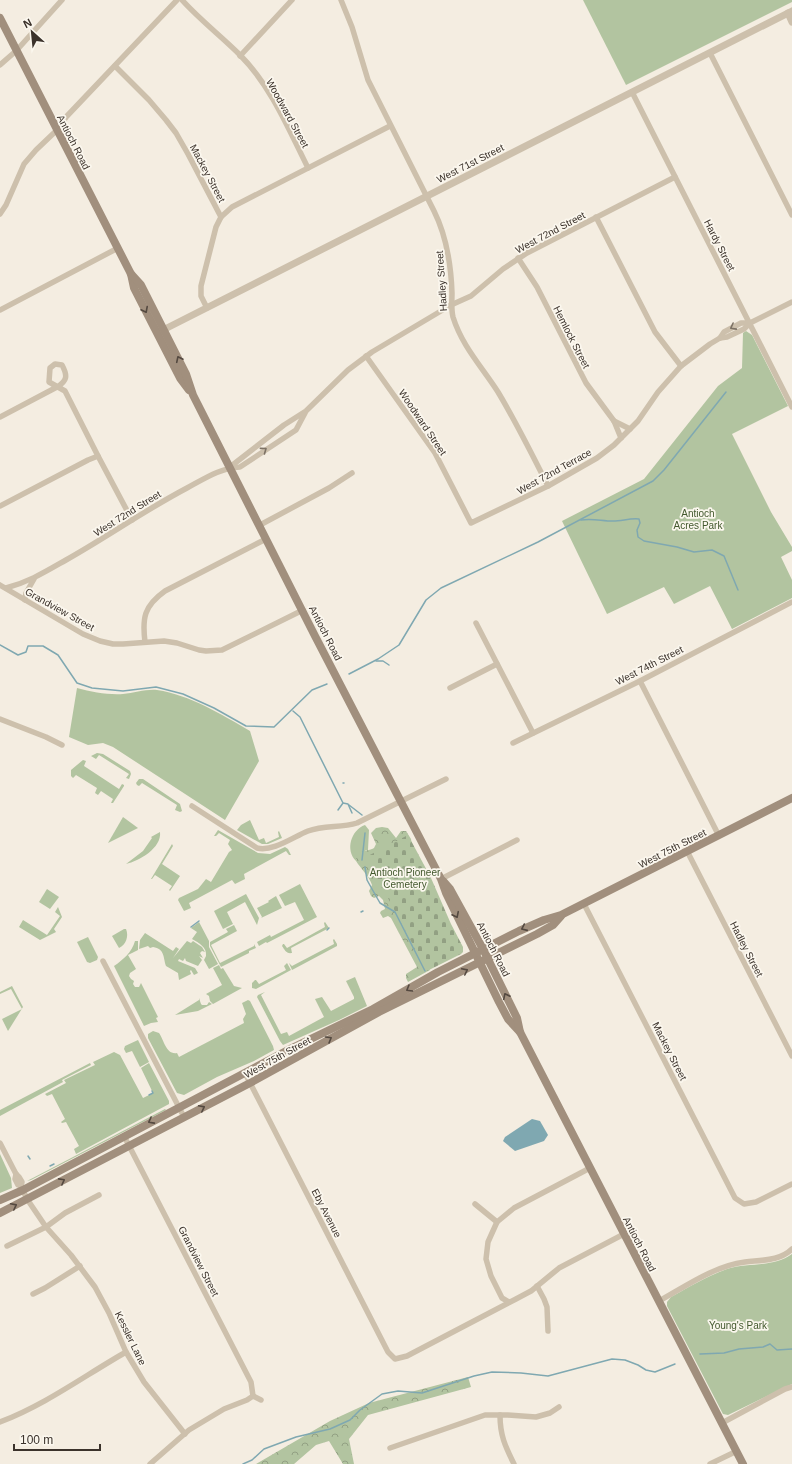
<svg xmlns="http://www.w3.org/2000/svg" width="792" height="1464" font-family="Arial,sans-serif">
  <defs>
    <pattern id="forest-crowns" width="20" height="18" patternUnits="userSpaceOnUse"><rect width="20" height="18" fill="#b2c4a0"/><path d="M2 6a3 3 0 1 1 6 0M12 15a3 3 0 1 1 6 0" fill="none" stroke="#92a083"/></pattern>
    <pattern id="cemetery-stones" width="16" height="16" patternUnits="userSpaceOnUse"><rect width="16" height="16" fill="#b2c4a0"/><path d="M2 7V4a2 2 0 0 1 4 0v3zM10 15v-3a2 2 0 0 1 4 0v3z" fill="#92a083"/></pattern>
  </defs>
  <rect width="100%" height="100%" fill="#f4ede1"/>
  <g fill="#b2c4a0">
    <polygon points="583,0 792,0 792,2 626,85"/>
    <polygon points="746,331 752,335 788,406 732,434 771,512 792,547 792,551 781,557 792,580 792,598 732,629 710,586 674,604 664,587 607,614 562,521 644,479 718,386 742,368 743,333"/>
    <path d="M77,688C92,692 108,695 123,694C134,693 146,689 157,690C190,695 221,714 250,731L259,761L225,820L113,747L103,743L88,745L69,737Z"/>
    <polygon points="97,753 103,754 130,771 131,774 129,779 126,778 129,774 99,755 96,759 91,756"/>
    <polygon points="83,760 86,761 84,766 119,789 122,784 124,785 124,786 113,803 111,803 113,799 101,791 98,795 95,793 97,788 76,775 73,778 71,776 71,770"/>
    <polygon points="139,779 143,779 180,804 182,811 180,812 175,810 177,805 142,783 139,786 137,785 136,783"/>
    <polygon points="123,817 138,828 108,843"/>
    <polygon points="250,820 259,840 264,838 266,843 279,837 278,832 279,831 282,838 268,844 262,844 237,830 241,825"/>
    <path d="M365,825L369,830L368,850H366L356,860V861C345,850 351,830 365,825Z"/>
    <polygon points="218,830 258,853 270,854 285,847 288,849 291,855 289,855 286,851 244,874 245,879 235,884 232,880 189,903 191,908 184,911 178,900 179,898 198,889 206,879 211,882 229,852 232,850 228,844 230,840 219,833 216,836 214,836"/>
    <path d="M160,832C162,848 139,861 126,864L143,851L152,838L151,837Z"/>
    <polygon points="172,844 173,846 162,864 180,876 170,891 169,890 172,886 155,875 152,879 151,879"/>
    <polygon points="300,884 317,917 267,943 266,942 259,946 257,942 270,935 271,937 304,920 295,902 285,906 279,895"/>
    <polygon points="47,889 59,897 50,909 39,902"/>
    <polygon points="246,894 259,918 257,925 245,902 227,912 233,924 223,929 214,911"/>
    <polygon points="276,896 282,908 261,918 262,917 257,908 269,902 268,901"/>
    <polygon points="58,907 62,917 54,929 56,932 40,940 19,927 23,920 47,935 60,916 55,912"/>
    <path d="M199,922L209,941V947L218,964L209,969L204,960L206,956C207,947 199,943 192,939L197,932L191,928Z"/>
    <path d="M325,922L329,928L291,948L292,953C286,954 285,950 282,946L283,944H284L287,948L325,927L324,923Z"/>
    <polygon points="234,925 237,931 211,945 220,963 254,946 254,944 256,948 249,951 249,953 221,967 210,946 210,942 228,932 226,929"/>
    <path d="M124,929H126C129,936 126,945 119,948L112,936Z"/>
    <path d="M145,933L173,951L176,947L179,949L173,958L187,941L191,943L193,941L202,947L205,952L202,951L200,953L203,958L199,956L202,960L198,966L186,961L185,958L183,961L179,959L178,961L195,968L198,973L194,975L191,970L190,971L191,974L179,980L178,973L166,966C163,957 165,949 153,947L150,948L148,946L139,949L140,940Z"/>
    <polygon points="88,937 98,957 97,960 90,963 87,962 77,942"/>
    <polygon points="334,939 337,944 337,946 292,970 289,963 292,966 334,944 333,940"/>
    <path d="M135,941H138V950L128,955L136,969L130,973L129,976L131,979L134,981L133,984L135,987H139L141,983L158,1017L156,1018L158,1022L151,1023L144,1026L114,966C123,960 132,952 135,941Z"/>
    <polygon points="287,963 291,970 256,989 252,988 252,983 255,980 256,980 259,984 286,970 284,966"/>
    <polygon points="219,965 221,969 223,968 234,986 242,988 213,1004 210,1001 209,996 206,994 222,985 213,968"/>
    <polygon points="355,977 367,1006 339,1020 283,1045 280,1041 257,997 258,995 265,992 261,995 281,1034 287,1032 289,1036 324,1017 315,999 322,997 331,1011 354,999 354,997 346,981"/>
    <polygon points="12,986 23,1007 8,1031 2,1019 22,1009 11,989 0,994 0,992"/>
    <polygon points="199,998 201,1004 202,1005 207,1005 209,1002 212,1004 198,1011 175,1015 199,1000"/>
    <path d="M248,1000L250,1001L273,1046L274,1050L254,1061L217,1077L184,1095L177,1093L148,1038V1034L153,1031L159,1033C164,1040 166,1055 177,1053L179,1057L244,1023L243,1019L246,1014L242,1003Z"/>
    <polygon points="138,1040 149,1062 140,1067 132,1051 126,1053 124,1049 125,1046"/>
    <polygon points="114,1052 120,1055 143,1098 153,1093 141,1068 149,1063 169,1101 169,1104 76,1154 74,1149 79,1146 66,1122 62,1123 61,1122 65,1119 52,1094 47,1096 45,1094 66,1083 64,1080 95,1065 93,1062"/>
    <polygon points="90,1063 91,1065 62,1080 63,1082 0,1116 0,1110"/>
    <polygon points="165,1109 166,1110 31,1180 27,1181"/>
    <polygon points="0,1154 11,1178 12,1188 0,1193"/>
    <path d="M792,1254V1384L728,1415L723,1414L667,1306V1302L671,1297C689,1287 708,1276 727,1269C748,1262 773,1268 792,1254Z"/>
  </g>
  <g fill="url(#forest-crowns)">
    <path d="M382,827L388,828L396,838L401,831H406L411,839L428,964L430,970L408,982L406,978V974L417,967L391,918L388,916L383,918L380,913L381,911L385,909L383,900L379,896L374,898L371,896L369,891L372,885C369,876 361,869 356,861C357,849 367,852 374,848L376,844L371,833L376,828Z"/>
    <polygon points="468,1377 471,1387 368,1415 349,1439 354,1464 343,1464 329,1441 316,1445 294,1464 256,1464 330,1421 369,1403"/>
  </g>
  <polygon fill="url(#cemetery-stones)" points="408,835 431,878 451,924 463,947 463,952 461,954 427,971 366,857"/>
  <polygon fill="#7fa8b1" points="532,1119 540,1121 548,1135 544,1141 515,1151 503,1141 505,1137"/>
  <g fill="none" stroke-linecap="round" stroke-linejoin="round">
    <g stroke="#7fa8b1" stroke-width="1.5">
      <path d="M581,520C592,518 602,521 613,521C622,521 630,518 639,519L640,523L637,530L638,537L644,541L677,547L694,552L712,550L724,556L738,590"/>
      <polyline points="0,645 18,655 26,652 28,646 43,646 58,655 77,683 92,688 123,691 156,687 183,694 214,708 246,726 274,727 312,690 327,684"/>
      <polyline points="376,661 383,661 389,665"/>
      <polyline points="349,674 378,659 399,645 426,600 441,588 538,542 653,481 664,470 726,392"/>
      <polyline points="293,711 300,717 343,803 348,804 352,813"/>
      <polyline points="343,783 344,783"/>
      <polyline points="349,805 362,815"/>
      <polyline points="338,810 343,803"/>
      <polyline points="362,860 365,833"/>
      <polyline points="365,867 367,880 372,889 380,903 395,912 425,971"/>
      <polyline points="361,912 363,911"/>
      <polyline points="191,927 199,921"/>
      <polyline points="327,930 329,928"/>
      <polyline points="149,1095 153,1093 152,1091"/>
      <polyline points="28,1156 30,1159"/>
      <polyline points="50,1166 54,1164"/>
      <polyline points="700,1354 724,1353 739,1349 763,1347 770,1344 777,1350 792,1349"/>
      <polyline points="243,1464 252,1460 264,1449 296,1437 330,1429 350,1420 360,1410 382,1394 398,1391 422,1393 474,1376 492,1372 521,1373 548,1376 612,1359 625,1360 638,1365 646,1370 655,1372 675,1364"/>
    </g>
    <g stroke="#cdc0ac" stroke-width="5.5">
      <path d="M182,0C200,20 221,36 240,55C271,86 289,130 308,168"/>
      <path d="M341,0L352,27L368,80L434,211C447,237 451,264 452,293C452,301 451,309 453,317C462,346 482,367 498,392C516,422 532,454 548,486"/>
      <polyline points="710,53 792,215"/>
      <polyline points="240,56 292,0"/>
      <polyline points="0,65 16,51 62,0"/>
      <polyline points="115,66 149,100 166,120 176,133 188,154 221,217 216,227 201,286 201,296 207,308"/>
      <polyline points="632,92 792,407"/>
      <polyline points="0,214 6,205 24,164 36,150 57,130 67,116 177,0"/>
      <polyline points="221,217 232,207 390,126"/>
      <polyline points="596,217 655,332 681,366"/>
      <polyline points="518,258 537,287 586,383 614,421 621,438"/>
      <polyline points="0,310 118,248"/>
      <polyline points="720,338 724,332 741,323 750,323 792,302"/>
      <polyline points="366,356 435,453 471,523 548,486 597,458 614,445 638,421 658,392 681,366 710,344 720,338 727,337 744,329 750,323"/>
      <path d="M0,417L57,387C67,381 68,376 62,365L55,364L50,368L49,382L65,391L98,456L132,520"/>
      <polyline points="614,421 630,429"/>
      <polyline points="230,467 284,425 306,411 348,370 372,352 451,305 471,296 503,269 527,253 675,177"/>
      <polyline points="0,506 88,460 98,456"/>
      <polyline points="260,525 329,488 352,473"/>
      <polyline points="0,585 83,634 100,641 113,644 123,644 164,641 177,643 199,650 206,651 222,650 303,610"/>
      <path d="M6,588C29,582 45,572 66,560C107,537 145,510 187,488C204,479 220,468 240,467L296,430L305,413"/>
      <polyline points="25,600 26,593 34,579"/>
      <polyline points="476,623 533,733"/>
      <path d="M145,642C142,618 144,606 165,591L266,539"/>
      <polyline points="640,681 718,834"/>
      <polyline points="450,688 497,664"/>
      <polyline points="0,719 46,737 62,745"/>
      <polyline points="513,743 640,681 792,602"/>
      <path d="M192,806L257,848C273,852 293,837 308,831C324,825 341,828 357,823L446,779"/>
      <polyline points="687,851 792,1056"/>
      <polyline points="441,879 517,840"/>
      <polyline points="584,904 735,1198 744,1204 756,1202 792,1184"/>
      <polyline points="103,961 184,1117"/>
      <polyline points="245,1073 388,1352 395,1359 407,1356 516,1299 531,1291 559,1268 624,1234"/>
      <polyline points="124,1136 251,1382 253,1396"/>
      <polyline points="0,1143 16,1174 19,1177 22,1182 21,1186"/>
      <polyline points="16,1174 15,1179 18,1185 21,1186 27,1199 46,1227 71,1255 95,1287 109,1313 126,1352 144,1382 185,1434"/>
      <polyline points="475,1204 497,1222"/>
      <polyline points="7,1246 46,1227 65,1213 99,1195"/>
      <polyline points="537,1286 544,1299 547,1307 548,1331"/>
      <polyline points="33,1294 45,1288 80,1266"/>
      <path d="M659,1301C686,1286 714,1266 745,1262C762,1260 780,1261 792,1249"/>
      <polyline points="509,1302 502,1298 491,1276 486,1259 488,1242 497,1222 514,1208 590,1168"/>
      <polyline points="253,1396 261,1400"/>
      <path d="M500,1415C500,1435 505,1446 514,1464"/>
      <path d="M0,1422C45,1405 84,1376 126,1352"/>
      <polyline points="722,1423 785,1389 792,1387"/>
      <polyline points="390,1448 485,1415 508,1415 536,1417 550,1413 559,1407"/>
      <polyline points="150,1464 189,1430 224,1409 247,1400 253,1396"/>
      <polyline points="710,1464 737,1451"/>
    </g>
    <g stroke="#cdc0ac" stroke-width="7">
      <polyline points="788,13 792,22"/>
      <polyline points="159,332 792,11"/>
    </g>
    <g stroke="#a18f7d" stroke-width="8">
      <polyline points="0,18 131,274 134,288 180,378 189,390"/>
      <polyline points="131,274 141,285 186,374 193,395 315,636 441,879 446,893 499,1002 508,1019 520,1032"/>
      <polyline points="443,881 450,889 483,949 517,1018 520,1032 743,1464"/>
      <polyline points="0,1200 23,1190 292,1048 373,1009 438,972 519,931 544,920 561,915 792,798"/>
      <polyline points="0,1213 250,1083 379,1012 537,934 553,925 561,916"/>
    </g>
  </g>
  <defs><path id="oneway-chevron" d="M-2-3.5L2.5 0L-2 3.5" fill="none" stroke-width="1.6" stroke-linecap="round" stroke-linejoin="round"/></defs>
  <g stroke="#544940">
    <use href="#oneway-chevron" transform="translate(145 310) rotate(63)"/>
    <use href="#oneway-chevron" transform="translate(179 359) rotate(-116)"/>
    <use href="#oneway-chevron" transform="translate(456 915) rotate(64)"/>
    <use href="#oneway-chevron" transform="translate(524 928) rotate(156)"/>
    <use href="#oneway-chevron" transform="translate(465 971) rotate(-27)"/>
    <use href="#oneway-chevron" transform="translate(409 989) rotate(150)"/>
    <use href="#oneway-chevron" transform="translate(506 996) rotate(-116)"/>
    <use href="#oneway-chevron" transform="translate(329 1039) rotate(-30)"/>
    <use href="#oneway-chevron" transform="translate(202 1108) rotate(-27)"/>
    <use href="#oneway-chevron" transform="translate(151 1121) rotate(152)"/>
    <use href="#oneway-chevron" transform="translate(62 1181) rotate(-28)"/>
    <use href="#oneway-chevron" transform="translate(14 1206) rotate(-27)"/>
  </g>
  <g stroke="#7d7265">
    <use href="#oneway-chevron" transform="translate(733 327) rotate(152)"/>
    <use href="#oneway-chevron" transform="translate(264 450) rotate(-36)"/>
  </g>
  <g text-anchor="middle" stroke-width="3.5" stroke-linejoin="round" paint-order="stroke">
    <g font-size="10" fill="#3b322b" stroke="#fbf7ee">
      <text transform="translate(288 113) rotate(61)" y="4">Woodward Street</text>
      <text transform="translate(74 142) rotate(63)" y="4">Antioch Road</text>
      <text transform="translate(470 163) rotate(-27)" y="4">West 71st Street</text>
      <text transform="translate(208 173) rotate(62)" y="4">Mackey Street</text>
      <text transform="translate(550 232) rotate(-28)" y="4">West 72nd Street</text>
      <text transform="translate(720 245) rotate(63)" y="4">Hardy Street</text>
      <text transform="translate(441 281) rotate(-94)" y="4">Hadley Street</text>
      <text transform="translate(572 337) rotate(63)" y="4">Hemlock Street</text>
      <text transform="translate(423 422) rotate(56)" y="4">Woodward Street</text>
      <text transform="translate(554 471) rotate(-29)" y="4">West 72nd Terrace</text>
      <text transform="translate(127 513) rotate(-32)" y="4">West 72nd Street</text>
      <text transform="translate(60 609) rotate(29)" y="4">Grandview Street</text>
      <text transform="translate(326 633) rotate(63)" y="4">Antioch Road</text>
      <text transform="translate(649 665) rotate(-27)" y="4">West 74th Street</text>
      <text transform="translate(672 848) rotate(-27)" y="4">West 75th Street</text>
      <text transform="translate(494 949) rotate(63)" y="4">Antioch Road</text>
      <text transform="translate(747 949) rotate(63)" y="4">Hadley Street</text>
      <text transform="translate(670 1051) rotate(63)" y="4">Mackey Street</text>
      <text transform="translate(277 1057) rotate(-29)" y="4">West 75th Street</text>
      <text transform="translate(327 1213) rotate(63)" y="4">Eby Avenue</text>
      <text transform="translate(640 1244) rotate(63)" y="4">Antioch Road</text>
      <text transform="translate(199 1261) rotate(63)" y="4">Grandview Street</text>
      <text transform="translate(131 1338) rotate(64)" y="4">Kessler Lane</text>
    </g>
    <g font-size="10" fill="#43592e" stroke="#fbf7ee">
      <text x="698" y="517">Antioch<tspan x="698" dy="12">Acres Park</tspan></text>
      <text x="405" y="876">Antioch Pioneer<tspan x="405" dy="12">Cemetery</tspan></text>
      <text x="738" y="1329">Young's Park</text>
    </g>
  </g>
  <g transform="translate(32 32) rotate(333)" stroke="#fbf7ee" stroke-width="3" paint-order="stroke">
  <path d="M0-3L7 15L0 10L-7 15Z" fill="#3b322b"/>
  <text y="-6" font-size="11" font-weight="bold" text-anchor="middle" fill="#3b322b">N</text>
  </g>
  <path d="M14 1444v6h86v-6" fill="none" stroke="#3b322b" stroke-width="2"/>
  <text x="20" y="1444" font-size="12" fill="#3b322b" stroke="#fbf7ee" stroke-width="3" paint-order="stroke">100 m</text>
</svg>
